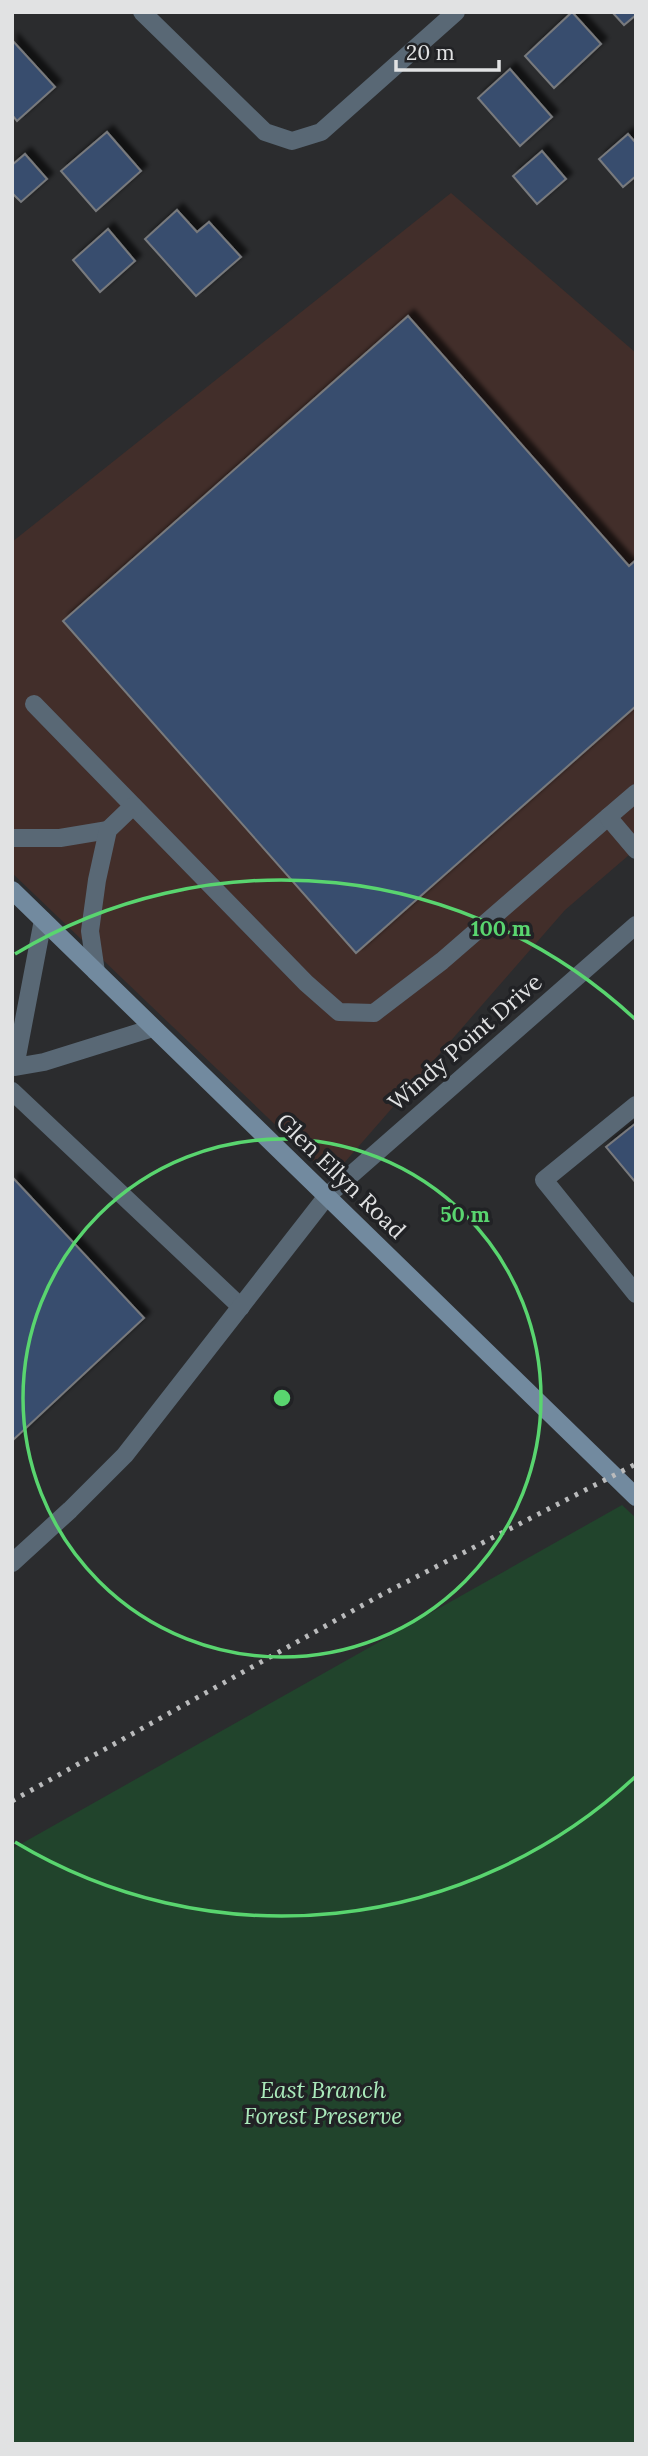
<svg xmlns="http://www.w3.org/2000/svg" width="648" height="2456" font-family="Lora,serif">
  <defs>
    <filter id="shadow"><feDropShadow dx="6" dy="-6" stdDeviation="2" flood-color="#0009"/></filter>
  </defs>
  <rect width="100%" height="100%" fill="#2b2c2e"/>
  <polygon fill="#422e2a" points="451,193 636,353 636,849 565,910 331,1178 12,873 12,542"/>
  <polygon fill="#21442c" points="622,1505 636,1518 636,2444 12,2444 12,1849"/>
  <g fill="#394d6e" stroke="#787a7d" stroke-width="2" filter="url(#shadow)">
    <polygon points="572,12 601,44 554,88 525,56"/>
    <polygon points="612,12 636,12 636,15 624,25"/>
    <polygon points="12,40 55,87 17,121 12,115"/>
    <polygon points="510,69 552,117 520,146 478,98"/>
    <polygon points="107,132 141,171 96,211 61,171"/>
    <polygon points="628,134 636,143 636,176 623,187 599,159"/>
    <polygon points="542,151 566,179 537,204 513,176"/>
    <polygon points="25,154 47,179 21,202 12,193 12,165"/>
    <polygon points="177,210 197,232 209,222 241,257 196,296 145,239"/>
    <polygon points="108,229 135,261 100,292 73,260"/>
    <polygon points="408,316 629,566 636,560 636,706 356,953 63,621"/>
    <polygon points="636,1123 636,1183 606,1147"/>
    <polygon points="14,1179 144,1318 12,1441 12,1181"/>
  </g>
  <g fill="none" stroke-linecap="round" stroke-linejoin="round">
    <g stroke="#596875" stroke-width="18">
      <polyline points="34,704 306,983 339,1012 374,1013 442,961 608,817"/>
      <polyline points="636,793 608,817 636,850"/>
      <polyline points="12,838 60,838 108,830"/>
      <polyline points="43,920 15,1067 44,1062 153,1028"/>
      <polyline points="96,972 90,931 97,880 108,830 133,806"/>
      <polyline points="12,1091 241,1307"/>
      <polyline points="636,1105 544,1180 636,1294"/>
      <polyline points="12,1563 70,1510 125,1455 327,1196"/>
    </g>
    <g stroke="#596875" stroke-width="18">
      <polyline points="142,12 265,132 292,141 321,132 456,12"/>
      <polyline points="327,1196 636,925"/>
    </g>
    <polyline stroke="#728a9f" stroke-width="18" points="12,890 636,1497"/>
    <polyline stroke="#babbbc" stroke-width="5" stroke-dasharray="3.5 7" stroke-linecap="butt" points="12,1801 381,1595 636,1464"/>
  </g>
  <g fill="none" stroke="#59d56f" stroke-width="3.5">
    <circle cx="282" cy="1398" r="259"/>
    <path d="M635 1777A518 518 0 0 1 15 1842M15 954A518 518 0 0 1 635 1019"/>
  </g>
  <g text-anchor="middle" stroke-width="7" stroke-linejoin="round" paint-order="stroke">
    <g font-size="23" fill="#e1e2e3" stroke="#212225">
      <text transform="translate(465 1042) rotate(-41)" y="8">Windy Point Drive</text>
      <text transform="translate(341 1176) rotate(44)" y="8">Glen Ellyn Road</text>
    </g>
    <g font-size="23" font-style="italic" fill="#aaeabb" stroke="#212225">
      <text x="323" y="2098">East Branch<tspan x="323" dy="26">Forest Preserve</tspan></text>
    </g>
  </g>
  <circle cx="282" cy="1398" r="10" fill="#59d56f" stroke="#212225" stroke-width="3.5"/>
  <g font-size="21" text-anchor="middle" font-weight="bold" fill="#59d56f" stroke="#212225" stroke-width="7" stroke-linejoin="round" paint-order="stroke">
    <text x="501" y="936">100 m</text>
    <text x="465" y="1222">50 m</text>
  </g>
  <rect width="648" height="2456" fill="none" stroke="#e1e2e3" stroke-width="28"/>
  <path d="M396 60v10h103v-10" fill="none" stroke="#e1e2e3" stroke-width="3.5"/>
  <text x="406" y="60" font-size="21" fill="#e1e2e3" stroke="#212225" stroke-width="5" paint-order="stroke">20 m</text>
</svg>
